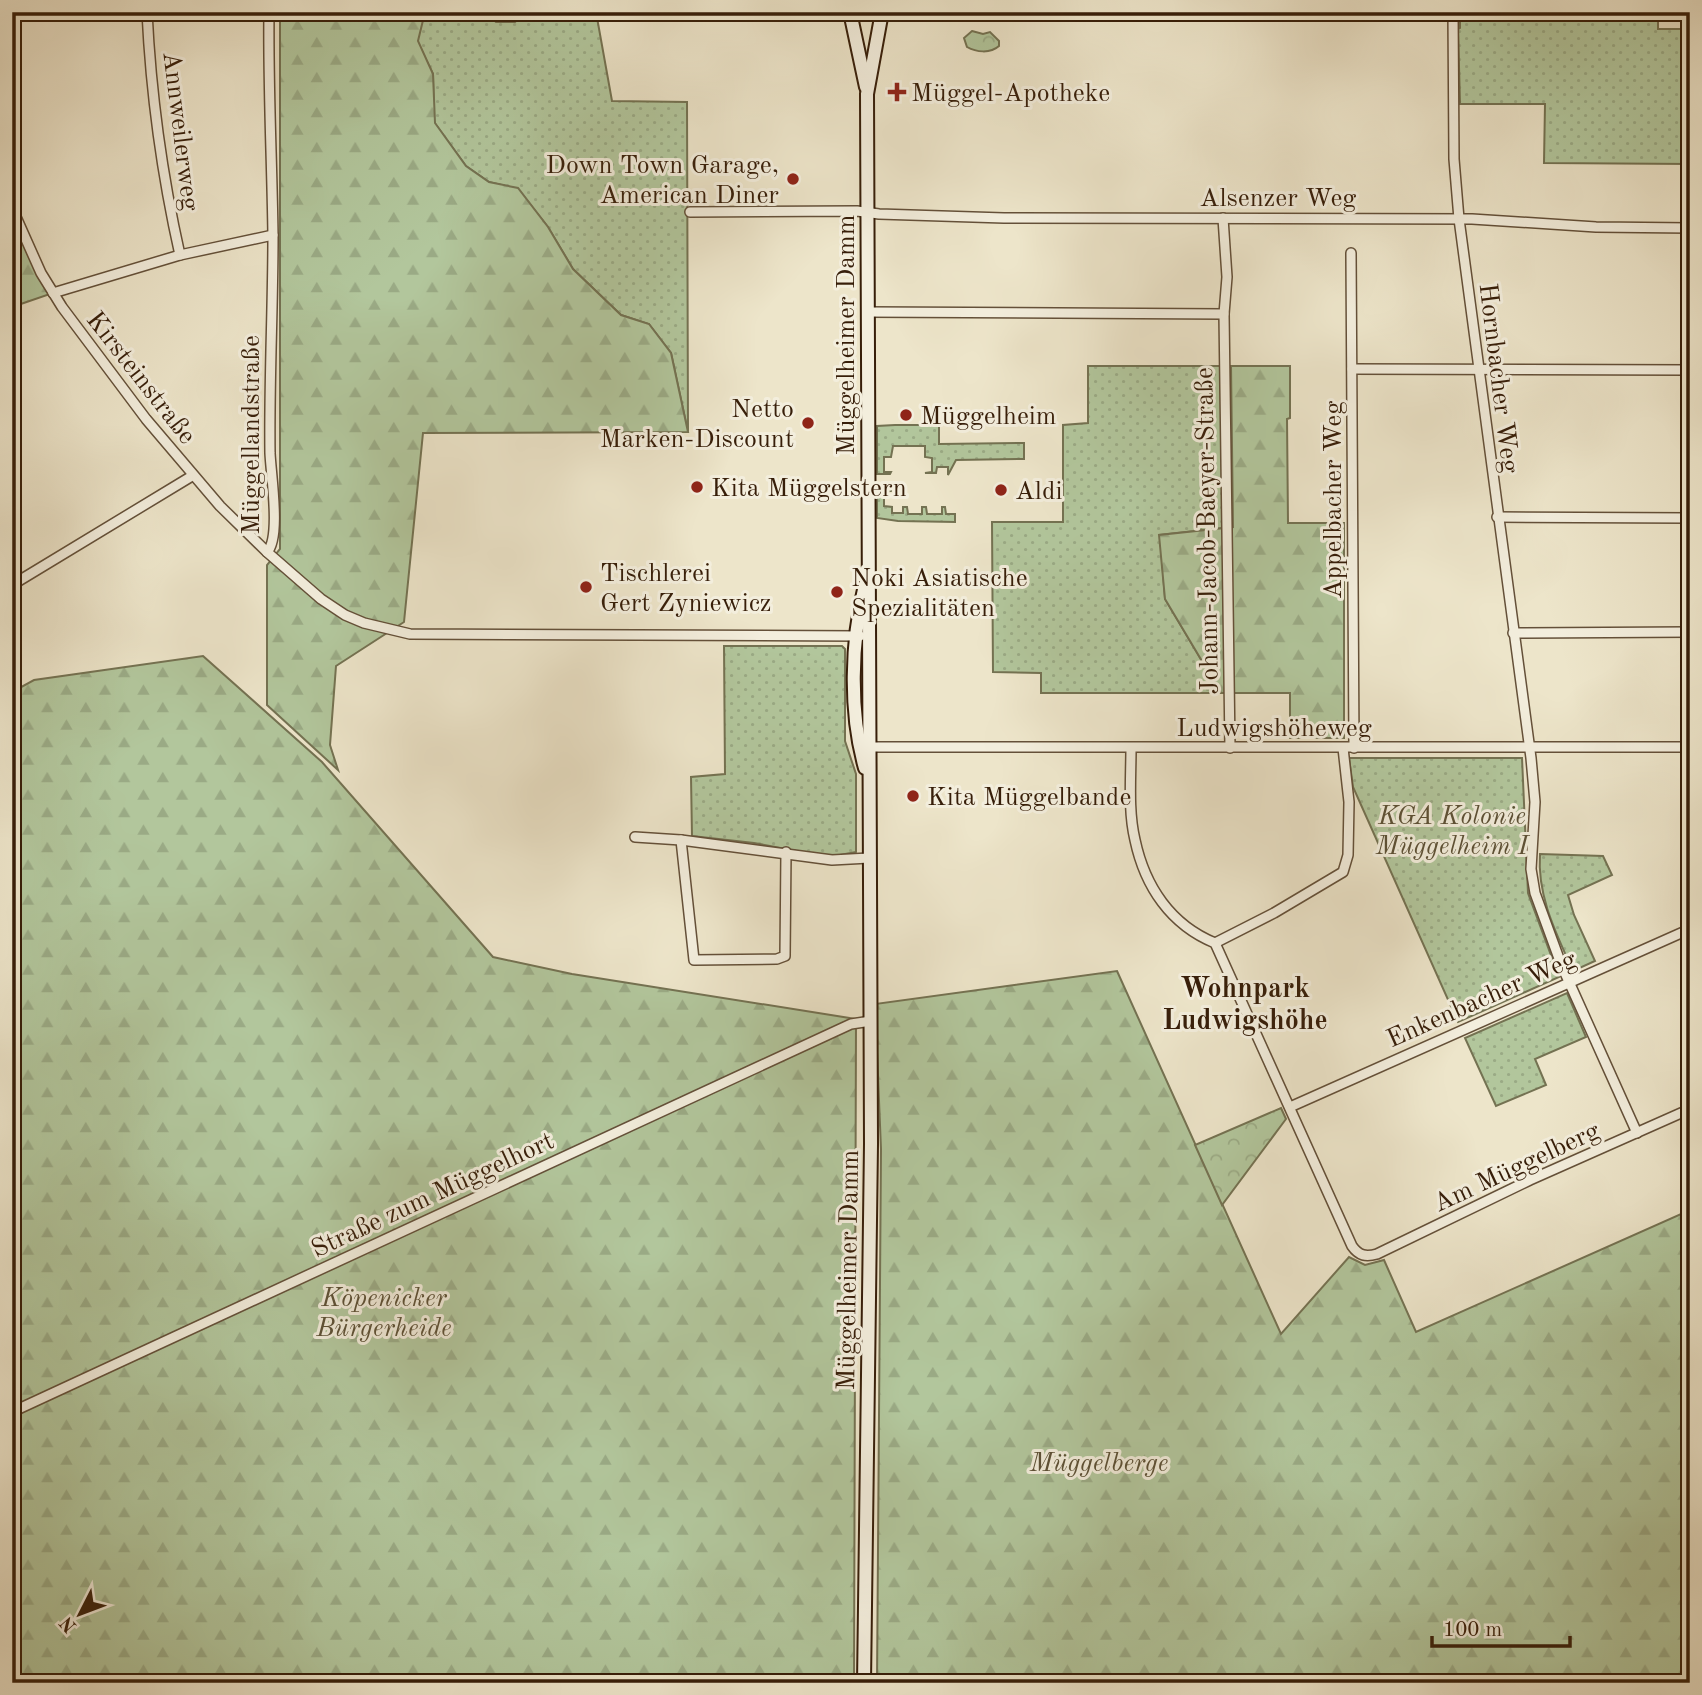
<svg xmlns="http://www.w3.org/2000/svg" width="1702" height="1695" font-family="'Old Standard TT',serif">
  <defs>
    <pattern id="grass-dots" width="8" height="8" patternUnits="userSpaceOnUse" patternTransform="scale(1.75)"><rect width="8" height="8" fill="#b2c69c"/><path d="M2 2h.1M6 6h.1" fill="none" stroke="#9aaa85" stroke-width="1.8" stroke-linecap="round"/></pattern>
    <pattern id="forest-firs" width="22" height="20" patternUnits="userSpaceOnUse" patternTransform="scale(1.75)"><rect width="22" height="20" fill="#b2c69c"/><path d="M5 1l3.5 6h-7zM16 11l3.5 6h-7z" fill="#9aaa85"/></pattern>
    <pattern id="park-crowns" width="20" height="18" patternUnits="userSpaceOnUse" patternTransform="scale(1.75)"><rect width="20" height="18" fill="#b2c69c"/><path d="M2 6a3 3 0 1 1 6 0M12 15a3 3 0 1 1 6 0" fill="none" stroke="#9aaa85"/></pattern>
  </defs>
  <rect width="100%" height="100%" fill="#ede5ca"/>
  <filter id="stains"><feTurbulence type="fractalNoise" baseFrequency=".00286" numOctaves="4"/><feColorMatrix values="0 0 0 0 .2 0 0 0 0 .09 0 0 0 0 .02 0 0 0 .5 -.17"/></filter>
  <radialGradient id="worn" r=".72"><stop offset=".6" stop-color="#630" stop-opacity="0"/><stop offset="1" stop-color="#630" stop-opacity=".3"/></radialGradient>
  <g fill="url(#grass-dots)" stroke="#747252" stroke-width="2">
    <polygon points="424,12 485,12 496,22 515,22 526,12 596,12 612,101 687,102 688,432 671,353 649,324 621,315 573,269 548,227 518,189 489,182 466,166 434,122 433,74 417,41"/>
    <polygon points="1460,12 1658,12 1658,29 1690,29 1690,164 1544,163 1545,104 1460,104 1458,29 1460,28"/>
    <polygon points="1088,366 1231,366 1233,527 1160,535 1165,599 1221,693 1041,693 1041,673 993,672 992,522 1063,522 1063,425 1088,423"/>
    <polygon points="895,425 935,425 939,426 939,444 1024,443 1024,459 956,460 948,475 948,467 937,467 936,473 925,473 932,472 932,458 925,457 925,446 893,446 891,457 884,457 884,472 891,472 890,474 877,474 877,426"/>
    <polygon points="877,486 891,487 891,491 884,492 884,506 892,507 892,513 903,513 903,507 907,507 908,514 922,514 922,507 926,507 927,514 942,514 942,507 945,507 946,514 955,514 955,522 898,521 877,518"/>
    <polygon points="724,646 842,646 845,649 845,741 856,774 856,852 829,857 754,843 692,836 691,777 725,774"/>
    <polygon points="1349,758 1522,758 1528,893 1559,977 1458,1022 1353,787"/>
    <path d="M1540,854L1603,856L1612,875L1568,895L1574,915L1595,961L1573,971C1556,933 1537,896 1540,854Z"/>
    <polygon points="1567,993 1586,1037 1535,1059 1546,1085 1496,1106 1465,1038"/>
  </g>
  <g fill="url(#forest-firs)" stroke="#747252" stroke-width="2">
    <polygon points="280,12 425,12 418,41 433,74 435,123 466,166 489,182 518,188 548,227 573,269 621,315 649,324 671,353 688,432 423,433 404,622 336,666 330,745 338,770 267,705 267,565 280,549"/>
    <polygon points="12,208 53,293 12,307"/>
    <polygon points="1231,366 1290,366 1290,418 1287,419 1288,523 1344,523 1344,738 1290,738 1290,693 1221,693 1165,599 1159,535 1233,527"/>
    <polygon points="203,656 322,762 493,957 572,974 856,1019 854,1683 12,1683 12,692 34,680"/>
    <polygon points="1117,971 1281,1334 1349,1257 1365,1265 1384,1260 1416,1332 1690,1210 1690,1683 877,1683 881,1149 875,1004"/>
  </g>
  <g fill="url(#park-crowns)" stroke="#747252" stroke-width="2">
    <path d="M972,31L983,34L990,32L999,41V46C990,54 976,52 967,47L964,38Z"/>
    <polygon points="1281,1108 1286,1119 1222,1205 1195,1145"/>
  </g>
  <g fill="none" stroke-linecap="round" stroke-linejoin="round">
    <defs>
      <g id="street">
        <path d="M147,12C151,95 162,175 180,255"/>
        <polyline points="1453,12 1454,159 1459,219 1531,758 1535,802 1531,869 1535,893 1561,964 1637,1133"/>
        <polyline points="12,208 41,273 62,307 146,419 220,506 267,552 321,599 345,615 364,623 410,634 860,636"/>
        <polyline points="690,212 857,211 879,214 1004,218 1472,219 1596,227 1690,228"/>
        <polyline points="1223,218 1227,277 1224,314 1230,748"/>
        <polyline points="1351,253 1354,748"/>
        <polyline points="53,293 180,255 273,235"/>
        <polyline points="867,312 1224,314"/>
        <polyline points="1352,369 1690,370"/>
        <polyline points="1497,517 1690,518"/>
        <path d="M267,552C281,538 271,476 270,453C269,381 273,308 273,236C272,161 268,87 269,12"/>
        <polyline points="12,585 192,476"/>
        <polyline points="1513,633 1690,632"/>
        <polyline points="864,747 1690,747"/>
        <path d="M1131,748C1131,778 1128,811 1135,840C1145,887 1171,925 1215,943L1352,1246C1359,1256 1366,1257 1377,1254L1530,1180L1690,1109"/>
        <polyline points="635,837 681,840 832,860 869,858"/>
        <polyline points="681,840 694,960 777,959 785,956 786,852"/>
        <polyline points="1215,943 1274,913 1343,872 1348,855 1349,802 1343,748"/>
        <polyline points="1290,1107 1690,929"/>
        <polyline points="12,1412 851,1024 871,1021"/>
      </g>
      <g id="secondary">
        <polyline points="850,12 866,87"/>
        <path d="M865,768C849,712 851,641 865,585"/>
        <polyline points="864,1683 871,1144 867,94 882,12"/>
      </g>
    </defs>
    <use href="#street" stroke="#645039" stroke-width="12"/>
    <use href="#secondary" stroke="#371e09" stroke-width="16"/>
    <use href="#street" stroke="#f3eedd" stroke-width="9"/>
    <use href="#secondary" stroke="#f3eedd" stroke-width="12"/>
  </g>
  <g fill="#8f2418" stroke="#f3eedd" stroke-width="2.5">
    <path d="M893.5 81.5h7v7h7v7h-7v7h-7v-7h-7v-7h7z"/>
    <circle cx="793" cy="179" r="7"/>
    <circle cx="906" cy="415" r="7"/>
    <circle cx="808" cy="423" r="7"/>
    <circle cx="697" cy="487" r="7"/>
    <circle cx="1001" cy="490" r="7"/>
    <circle cx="586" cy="587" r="7"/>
    <circle cx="837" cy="592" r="7"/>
    <circle cx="913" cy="796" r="7"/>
  </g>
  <g text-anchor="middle" stroke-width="6" stroke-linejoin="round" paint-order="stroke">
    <g font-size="26" fill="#371e09" stroke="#f3eedd" text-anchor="start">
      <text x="911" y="101">Müggel-Apotheke</text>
      <text x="779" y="173" text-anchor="end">Down Town Garage,<tspan x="779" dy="30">American Diner</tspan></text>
      <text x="794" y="417" text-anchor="end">Netto<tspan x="794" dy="30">Marken-Discount</tspan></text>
      <text x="920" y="424">Müggelheim</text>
      <text x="711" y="496">Kita Müggelstern</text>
      <text x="1015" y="499">Aldi</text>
      <text x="600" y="581">Tischlerei<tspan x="600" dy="30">Gert Zyniewicz</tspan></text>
      <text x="851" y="586">Noki Asiatische<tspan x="851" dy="30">Spezialitäten</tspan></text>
      <text x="927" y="805">Kita Müggelbande</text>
    </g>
    <g font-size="26" fill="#371e09" stroke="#f3eedd">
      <text transform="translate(182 131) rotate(83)" y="9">Annweilerweg</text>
      <text x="1278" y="206">Alsenzer Weg</text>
      <text transform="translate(845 335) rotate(-90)" y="9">Müggelheimer Damm</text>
      <text transform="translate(142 377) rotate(52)" y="9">Kirsteinstraße</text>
      <text transform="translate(1500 378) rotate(83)" y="9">Hornbacher Weg</text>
      <text transform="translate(250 435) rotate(-90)" y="9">Müggellandstraße</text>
      <text transform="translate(1332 500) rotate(-90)" y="9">Appelbacher Weg</text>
      <text transform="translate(1206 531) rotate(-91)" y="9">Johann-Jacob-Baeyer-Straße</text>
      <text x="1274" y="736">Ludwigshöheweg</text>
      <text transform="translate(1481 998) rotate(-24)" y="9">Enkenbacher Weg</text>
      <text transform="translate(1516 1166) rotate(-25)" y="9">Am Müggelberg</text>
      <text transform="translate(432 1194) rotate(-25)" y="9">Straße zum Müggelhort</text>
      <text transform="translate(847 1270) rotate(-89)" y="9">Müggelheimer Damm</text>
    </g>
    <g font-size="26" font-style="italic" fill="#5c5035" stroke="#f3eedd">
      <text x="1452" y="824">KGA Kolonie<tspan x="1452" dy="30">Müggelheim I</tspan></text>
      <text x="384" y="1306">Köpenicker<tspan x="384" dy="30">Bürgerheide</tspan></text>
      <text x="1099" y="1471">Müggelberge</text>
    </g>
    <g font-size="28" font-weight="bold" fill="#371e09" stroke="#f3eedd">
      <text x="1245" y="997">Wohnpark<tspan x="1245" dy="32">Ludwigshöhe</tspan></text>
    </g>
  </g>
  <rect width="1702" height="1695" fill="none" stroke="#ede5ca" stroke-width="42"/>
  <rect x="14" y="14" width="1674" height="1667" fill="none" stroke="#371e09" stroke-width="3.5"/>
  <rect x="21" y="21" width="1660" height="1653" fill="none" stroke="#371e09" stroke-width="2"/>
  <g transform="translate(80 1614) rotate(228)" stroke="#f3eedd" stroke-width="5" paint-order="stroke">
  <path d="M0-5L12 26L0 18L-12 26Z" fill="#371e09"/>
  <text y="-10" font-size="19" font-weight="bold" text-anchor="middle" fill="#371e09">N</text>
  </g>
  <path d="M1432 1636v10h138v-10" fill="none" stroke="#371e09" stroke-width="3.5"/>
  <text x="1443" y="1636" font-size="21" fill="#371e09" stroke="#f3eedd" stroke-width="5" paint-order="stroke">100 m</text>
  <rect width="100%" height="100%" filter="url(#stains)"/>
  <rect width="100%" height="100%" fill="url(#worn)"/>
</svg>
